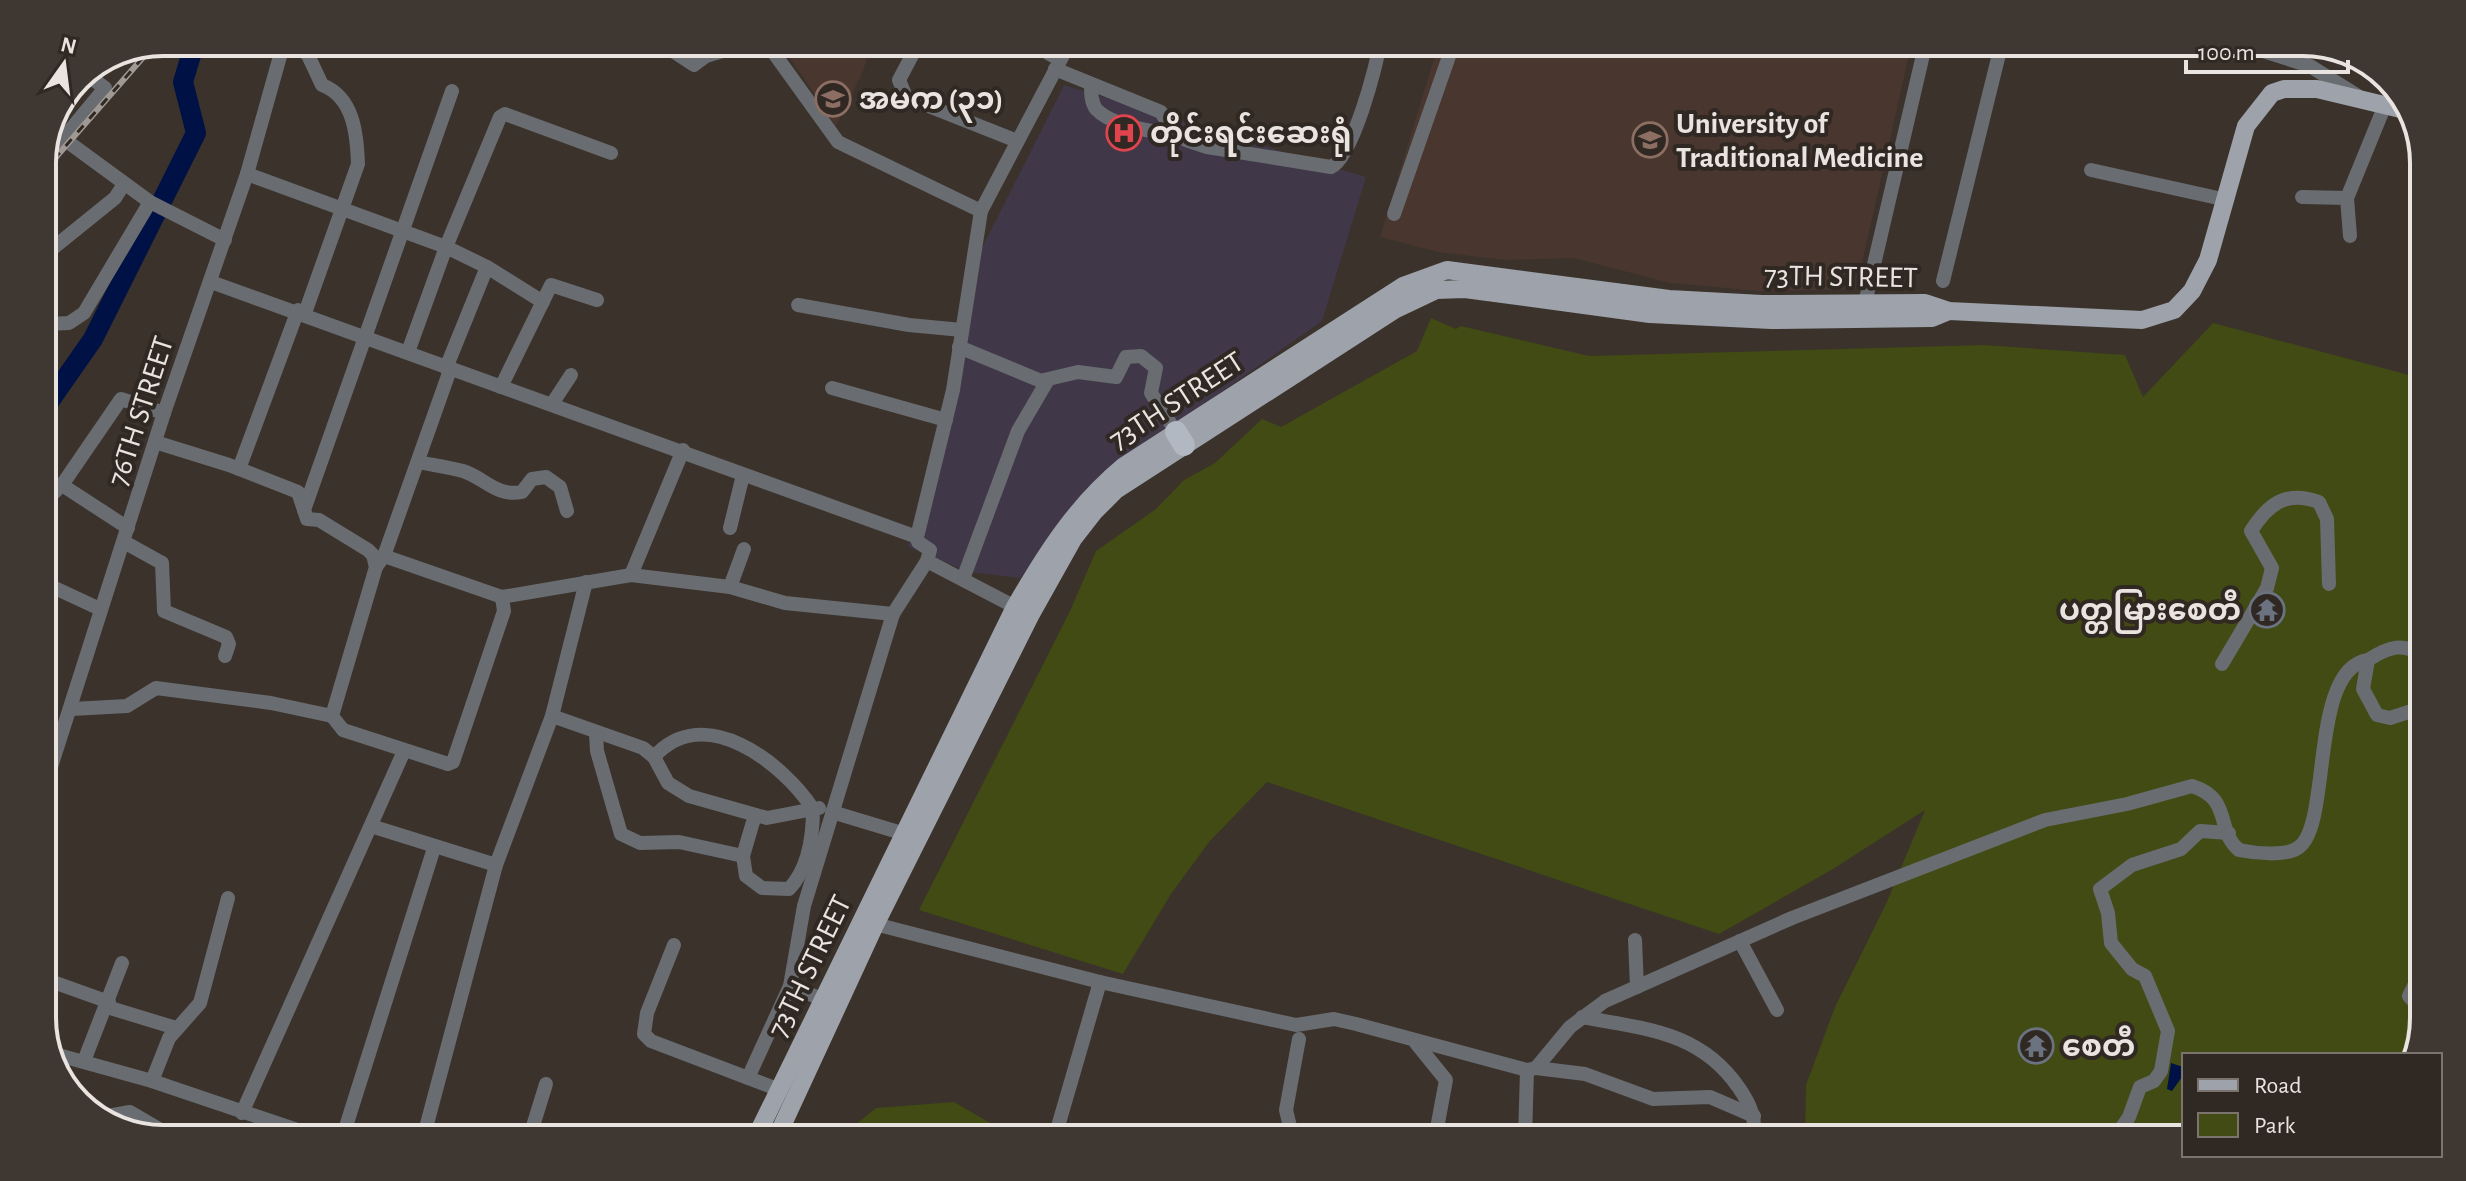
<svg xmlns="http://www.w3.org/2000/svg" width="2466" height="1181" font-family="'Alegreya Sans','Noto Sans Myanmar',sans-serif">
  <rect width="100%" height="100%" fill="#3a322b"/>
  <g fill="#49372f">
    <polygon points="779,42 872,42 863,71 836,126"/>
    <polygon points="1439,42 1912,42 1856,289 1760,291 1670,283 1574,258 1505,260 1438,252 1380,237"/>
  </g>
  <polygon fill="#403748" points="1064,85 1366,177 1322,321 1107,473 1020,578 969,572 908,547 979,254"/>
  <g fill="#414b13">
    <polygon points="1431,318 1456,329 1461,326 1589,356 1984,345 2125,355 2143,397 2213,323 2424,379 2424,1018 2415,1055 2184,1055 2184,1139 1805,1139 1806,1085 1835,1007 1886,904 1925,810 1833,869 1719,934 1267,782 1209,842 1171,894 1123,974 919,910 1070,611 1096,551 1156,509 1184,480 1215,463 1262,419 1281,427 1417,351"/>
    <polygon points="954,1102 1018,1139 838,1139 876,1108"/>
  </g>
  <polygon fill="#001146" points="2171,1063 2183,1067 2184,1074 2172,1091 2167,1089"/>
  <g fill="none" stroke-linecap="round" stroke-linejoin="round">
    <polyline stroke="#001146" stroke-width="20" points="42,412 93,339 196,133 183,82 195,42"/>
    <g stroke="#696c70" stroke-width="14">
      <polyline points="659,42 694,65 706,56 742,45 742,42"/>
      <polyline points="766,42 838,142 981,211"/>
      <polyline points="919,42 899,80 906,97 1017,141"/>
      <polyline points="1029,42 1060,60"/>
      <polyline points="2235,42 2310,66 2358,96"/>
      <path d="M283,45L307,53L322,85C354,97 357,135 358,164L305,313"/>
      <path d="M1055,69L1161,112L1174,134L1186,140L1207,147L1331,167C1352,158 1377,66 1380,42"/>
      <path d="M1091,85C1091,93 1091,102 1096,109C1112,126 1153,132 1174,134"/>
      <polyline points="53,131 150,202 225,240"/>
      <polyline points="42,164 105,88 86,74"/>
      <polyline points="2091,170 2227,200"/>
      <polyline points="247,174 446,247 487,267 543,302"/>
      <polyline points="2302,197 2347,198"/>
      <polyline points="1394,214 1454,42"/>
      <polyline points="2350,236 2347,198 2385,105"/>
      <polyline points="42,257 115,198 124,184"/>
      <polyline points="1943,281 2002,42"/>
      <polyline points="211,282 917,537"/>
      <polyline points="1865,303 1926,42"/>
      <polyline points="798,305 909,325 962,330"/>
      <polyline points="48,324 69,323 84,313 150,202"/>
      <polyline points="959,347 1046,383 1018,431 963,579"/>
      <polyline points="408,352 446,247 500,117 505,114 611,153"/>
      <polyline points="2423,352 2424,354"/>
      <polyline points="446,368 487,267"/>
      <polyline points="1044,380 1078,372 1116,377 1126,357 1141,356 1156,368 1151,393 1176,432"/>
      <polyline points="501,387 551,285 597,300"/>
      <polyline points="832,388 946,420"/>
      <polyline points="552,404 571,375"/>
      <polyline points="155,442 229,465 298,492 307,519 319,520 368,550 373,555 376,567"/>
      <path d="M418,462C433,465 449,467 463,471C485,478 496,497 522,492L532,479L546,477L560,487L567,511"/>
      <polyline points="239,469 298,310"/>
      <polyline points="42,504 62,485"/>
      <polyline points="304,510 452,91"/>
      <polyline points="128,528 62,485 121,399 164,413"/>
      <polyline points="730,528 743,475"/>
      <polyline points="124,542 162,563 164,611 226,637 229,644 225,656"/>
      <polyline points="384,556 502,597 631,575 730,587 785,603 893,614 927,561"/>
      <polyline points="631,575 683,450"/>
      <polyline points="42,582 100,609"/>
      <polyline points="730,587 744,549"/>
      <polyline points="1021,610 927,561 930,550 918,542 917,537 953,390 981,211 1070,42"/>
      <path d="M2424,657C2404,641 2388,647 2368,660L2363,689L2377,715L2390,718L2424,707"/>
      <path d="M2222,664L2267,588L2272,568L2251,531C2268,504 2286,490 2319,502L2327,519L2329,584"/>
      <polyline points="72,709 127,706 156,688 271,703 332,716 376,567 384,556 450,370"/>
      <polyline points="332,716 343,730 448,764 453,762 504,611 502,597"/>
      <polyline points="552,716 643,748 654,757 668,783 689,796 767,818 819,808"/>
      <path d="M596,734L597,751L621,834L640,843L679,842L743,856L746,876L762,888L789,889C808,869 813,836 813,809C783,763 704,701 654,757"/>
      <polyline points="42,795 164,413 247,174 284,42"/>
      <polyline points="832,812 905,834"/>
      <polyline points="371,826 496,865"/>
      <polyline points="743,856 755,815"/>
      <polyline points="867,922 1100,982 1296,1025 1334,1019 1356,1024 1527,1070 1536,1068 1585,1074 1653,1099 1710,1097 1754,1116"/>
      <polyline points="1635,940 1637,987"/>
      <polyline points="1740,941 1777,1010"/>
      <polyline points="674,945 647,1013 644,1034 651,1041 780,1090"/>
      <polyline points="2424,966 2409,996 2418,1006 2424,1004"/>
      <polyline points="42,978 109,1002"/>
      <polyline points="790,986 824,1000"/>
      <polyline points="107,1007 176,1028"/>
      <path d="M1582,1017C1645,1029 1700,1031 1739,1088C1750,1104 1757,1119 1753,1139"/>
      <polyline points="1416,1043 1446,1080 1435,1139"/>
      <polyline points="51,1053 152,1081 324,1139"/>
      <polyline points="84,1061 122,963"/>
      <path d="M1536,1068L1570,1027L1605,1001L1792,918L2045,820L2127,804L2192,786C2233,799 2215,830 2239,850C2253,853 2287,857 2299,847C2332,823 2309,669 2368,660"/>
      <polyline points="748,1078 790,986 804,906 893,614"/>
      <polyline points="152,1081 169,1038 200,1003 228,898"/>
      <polyline points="242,1113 404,751"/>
      <polyline points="109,1126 113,1115 130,1112 176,1139"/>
      <polyline points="342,1139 434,848"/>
      <polyline points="423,1139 496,865 552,716 586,582"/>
      <polyline points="529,1139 546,1084"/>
      <polyline points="637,1139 639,1134"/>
      <polyline points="1066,1139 1059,1123 1100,982"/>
      <polyline points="1293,1139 1286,1110 1299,1039"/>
      <polyline points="1525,1139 1527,1070"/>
      <polyline points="2114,1139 2129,1117 2140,1087 2154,1081 2161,1071 2168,1031 2145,976 2132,969 2111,943 2108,913 2100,889 2132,865 2181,849 2200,831 2229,833"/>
    </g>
    <g stroke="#9da2ab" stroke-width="18">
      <path d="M755,1139L1015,607C1046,553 1076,506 1124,466L1403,286L1447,270L1669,299L1762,304L1925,303L1949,311L2142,320L2174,310L2192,291L2208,260L2246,126L2272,93L2284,89H2317L2409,111"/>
      <polyline points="776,1139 875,925 1031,614 1073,539 1094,512 1116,490 1396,309 1436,290 1465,289 1650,314 1771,320 1932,318 1949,311"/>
    </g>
    <polyline stroke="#b1b8c2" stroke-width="22" points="1176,432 1184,445"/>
    <defs>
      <polyline id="rail" points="42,173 153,46"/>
    </defs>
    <use href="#rail" stroke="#9f9893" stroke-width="6"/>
    <use href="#rail" stroke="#302822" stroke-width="3" stroke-dasharray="9" stroke-linecap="butt"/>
  </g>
  <defs>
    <symbol id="school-ring" viewBox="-11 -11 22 22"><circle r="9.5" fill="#302822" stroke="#8d6e63" stroke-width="1.5"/><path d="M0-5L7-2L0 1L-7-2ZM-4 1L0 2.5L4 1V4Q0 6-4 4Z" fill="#8d6e63"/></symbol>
    <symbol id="hospital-ring" viewBox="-11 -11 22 22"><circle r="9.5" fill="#302822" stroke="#e0444e" stroke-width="1.5"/><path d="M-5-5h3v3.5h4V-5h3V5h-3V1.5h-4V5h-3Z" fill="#e0444e"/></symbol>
    <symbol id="university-ring" viewBox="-11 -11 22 22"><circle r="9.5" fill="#302822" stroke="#8d6e63" stroke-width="1.5"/><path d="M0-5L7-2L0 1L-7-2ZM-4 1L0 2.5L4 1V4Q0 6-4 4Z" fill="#8d6e63"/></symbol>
    <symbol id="temple-ring" viewBox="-11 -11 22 22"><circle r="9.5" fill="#302822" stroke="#6b7280" stroke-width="1.5"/><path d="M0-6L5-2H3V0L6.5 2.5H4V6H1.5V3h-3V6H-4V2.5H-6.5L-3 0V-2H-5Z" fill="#6b7280"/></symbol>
  </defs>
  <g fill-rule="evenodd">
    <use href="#school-ring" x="813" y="79" width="40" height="40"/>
    <use href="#hospital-ring" x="1104" y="113" width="40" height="40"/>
    <use href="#university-ring" x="1630" y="120" width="40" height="40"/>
    <use href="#temple-ring" x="2247" y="590" width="40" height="40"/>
    <use href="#temple-ring" x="2016" y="1026" width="40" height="40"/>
  </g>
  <g text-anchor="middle" stroke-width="8" stroke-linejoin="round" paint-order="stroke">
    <g font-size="30" font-weight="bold" fill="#eae4e0" stroke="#302822" text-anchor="start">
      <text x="859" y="109">အမက (၃၁)</text>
      <text x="1676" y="133">University of<tspan x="1676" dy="34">Traditional Medicine</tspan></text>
      <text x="1150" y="143">တိုင်းရင်းဆေးရုံ</text>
      <text x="2241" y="620" text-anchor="end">ပတ္တမြားစေတီ</text>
      <text x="2062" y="1056">စေတီ</text>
    </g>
    <g font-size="30" fill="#eae4e0" stroke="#302822">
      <text transform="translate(1841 276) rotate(1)" y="10">73TH STREET</text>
      <text transform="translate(1176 400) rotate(-33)" y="10">73TH STREET</text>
      <text transform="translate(140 411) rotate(-72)" y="10">76TH STREET</text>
      <text transform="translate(809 966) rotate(-64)" y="10">73TH STREET</text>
    </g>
  </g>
  <path d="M0 0H2466V1181H0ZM163 56H2303A107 107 0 0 1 2410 163V1018A107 107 0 0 1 2303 1125H163A107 107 0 0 1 56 1018V163A107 107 0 0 1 163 56Z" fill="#3f3731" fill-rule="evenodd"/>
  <path fill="none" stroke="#eae4e0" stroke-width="4" d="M163 56H2303A107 107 0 0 1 2410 163V1018A107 107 0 0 1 2303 1125H163A107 107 0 0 1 56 1018V163A107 107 0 0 1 163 56Z"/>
  <rect x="2182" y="1053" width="260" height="104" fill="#302822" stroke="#7a736e" stroke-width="2"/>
  <rect x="2198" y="1079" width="40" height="12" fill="#9da2ab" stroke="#7a736e" stroke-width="2"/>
  <text x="2254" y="1093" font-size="24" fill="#eae4e0">Road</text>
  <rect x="2198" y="1113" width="40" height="24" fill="#414b13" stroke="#7a736e" stroke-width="2"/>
  <text x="2254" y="1133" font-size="24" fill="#eae4e0">Park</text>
  <g transform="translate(64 64) rotate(14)" stroke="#302822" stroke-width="6" paint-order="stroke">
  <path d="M0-6L14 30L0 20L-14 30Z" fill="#eae4e0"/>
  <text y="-12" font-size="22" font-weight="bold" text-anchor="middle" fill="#eae4e0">N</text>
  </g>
  <path d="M2186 60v12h162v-12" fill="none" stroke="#eae4e0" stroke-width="4"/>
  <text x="2198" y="60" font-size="24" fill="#eae4e0" stroke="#302822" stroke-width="6" paint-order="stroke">100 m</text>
</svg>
